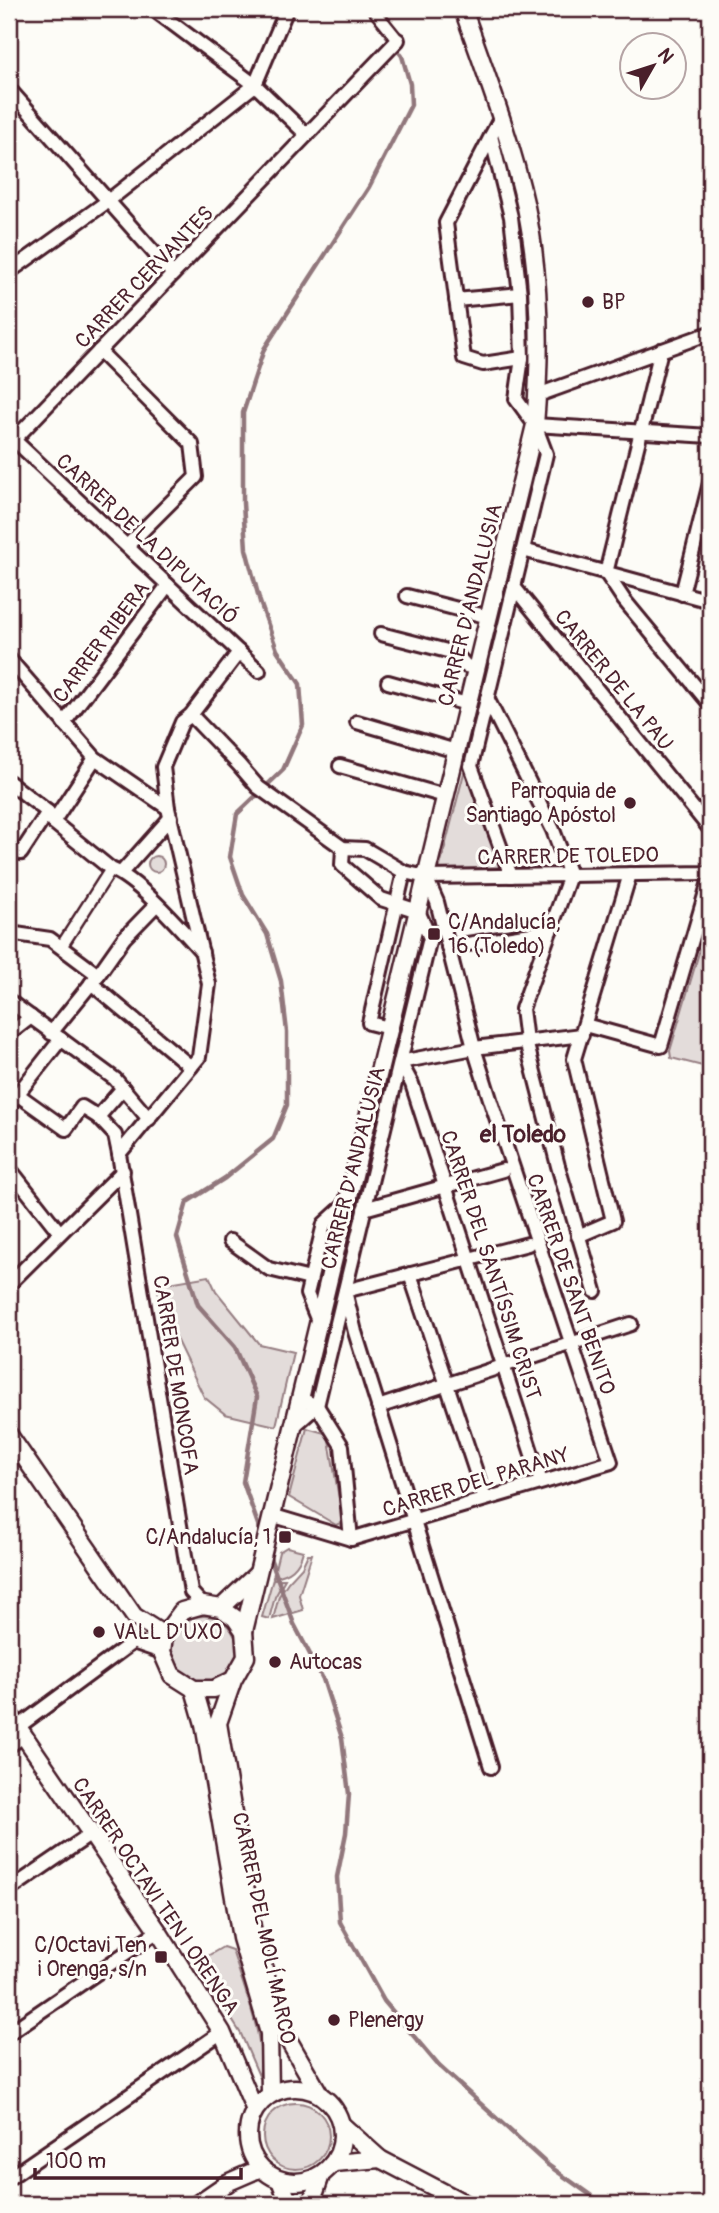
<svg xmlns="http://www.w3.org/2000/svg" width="719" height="2213" font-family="Pangolin,sans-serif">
  <rect width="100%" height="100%" fill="#fdfcf7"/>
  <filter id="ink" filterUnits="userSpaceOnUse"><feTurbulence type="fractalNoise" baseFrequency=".0143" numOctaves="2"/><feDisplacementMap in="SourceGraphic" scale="14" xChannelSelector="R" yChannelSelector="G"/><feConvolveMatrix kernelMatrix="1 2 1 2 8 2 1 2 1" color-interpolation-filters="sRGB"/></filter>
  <g filter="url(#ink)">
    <g fill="#e3dcda" stroke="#967e82" stroke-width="2">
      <polygon points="465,769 503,867 439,870"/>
      <circle cx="156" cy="864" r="8"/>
      <polygon points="710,915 710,1068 671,1058 670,1051"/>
      <polygon points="209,1276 216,1291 259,1344 293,1352 276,1426 225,1414 204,1397 162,1310 157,1285"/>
      <polygon points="307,1428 328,1434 343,1522 336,1525 289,1497"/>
      <path d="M287,1547L303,1551C299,1567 290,1575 273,1577L279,1552Z"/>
      <polygon points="308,1554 312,1554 299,1595 303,1610 273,1619 279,1596 288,1582 302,1567"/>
      <polygon points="273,1579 285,1579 275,1597 269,1619 262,1617"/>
      <circle cx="204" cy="1649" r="33"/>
      <path d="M223,1947L232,1950C242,1983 268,2045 259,2076L241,2034L198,1966L204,1961V1958Z"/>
      <circle cx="296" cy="2136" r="33"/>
    </g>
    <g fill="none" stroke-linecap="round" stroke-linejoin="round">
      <g stroke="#91777b" stroke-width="4.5">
        <polyline points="261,1533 243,1482 257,1397 235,1347 198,1305 177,1237 187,1202 225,1178 273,1139 287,1105 287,1032 281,981 267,934 243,895 230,857 237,814 283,770 303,725 300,684 277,650 260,602 246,549 243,503 243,413 264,349 369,187 411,105 410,84 402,56 367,9"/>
        <polyline points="269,1555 294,1624 323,1679 342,1738 349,1794 346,1833 337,1877 340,1922 384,2001 439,2066 548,2165 603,2204"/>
      </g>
      <defs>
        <g id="pedestrian">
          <polyline points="373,9 398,40"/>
          <polyline points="61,947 111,869"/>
        </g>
        <g id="minor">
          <polyline points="153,9 255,85 307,135"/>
          <polyline points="9,89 173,274"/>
          <polyline points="501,117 446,223 464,358 483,364 522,358"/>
          <polyline points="491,136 511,217 520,294 522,358 516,399 535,425 546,454 471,766 511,876"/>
          <polyline points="9,272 108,201 255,85 287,9"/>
          <polyline points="456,300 520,294"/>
          <polyline points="99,351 192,444 196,477 127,546"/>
          <polyline points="538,395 710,333"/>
          <polyline points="535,425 710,436"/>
          <polyline points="10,436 259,671"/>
          <polyline points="9,445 398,40"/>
          <polyline points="523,550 710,601"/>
          <polyline points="606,573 661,350"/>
          <polyline points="606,573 624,600 710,704"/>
          <polyline points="514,587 710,829"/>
          <polyline points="682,594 710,483"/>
          <polyline points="407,596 489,617"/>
          <polyline points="381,634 455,653 466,666 476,668"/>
          <polyline points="9,659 95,758 168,808"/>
          <polyline points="388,682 467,704"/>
          <polyline points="487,698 553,830 570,875 522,1009 526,1041 558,1166 595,1291"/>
          <polyline points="191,715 239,765 258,787 343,848 365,849 404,872"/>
          <polyline points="357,722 456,751"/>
          <polyline points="64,723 168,585"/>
          <polyline points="340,766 445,796"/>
          <path d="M9,782L48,812L53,822L111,869C139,880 181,929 202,952"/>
          <polyline points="53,822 95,758"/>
          <polyline points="9,849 21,853 48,812"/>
          <polyline points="121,873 171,817"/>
          <polyline points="9,933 50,939 98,975"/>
          <polyline points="448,947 550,931"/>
          <polyline points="91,983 191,1067"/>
          <polyline points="9,1001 115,1079 149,1119"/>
          <polyline points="585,1025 661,1046 710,878"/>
          <polyline points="389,1028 369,1023 404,872 426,877 708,873 710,871"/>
          <polyline points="51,1033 98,975 124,938 156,905"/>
          <polyline points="9,1034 31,1017"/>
          <polyline points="17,1094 66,1129 82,1107 98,1117"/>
          <polyline points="9,1105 61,1039"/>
          <polyline points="119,1154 115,1135 98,1117 123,1088"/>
          <polyline points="9,1168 60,1233"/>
          <polyline points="364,1209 503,1170"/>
          <polyline points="578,1236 613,1221 574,1059 630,874"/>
          <polyline points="230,1241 269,1269 310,1279"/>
          <polyline points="410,1274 485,1499"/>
          <polyline points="9,1284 123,1171"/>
          <polyline points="318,1321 307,1294 324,1224 346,1204"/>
          <polyline points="299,1398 317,1406 342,1446 351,1539"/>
          <polyline points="378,1407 631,1324"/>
          <polyline points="293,1427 317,1406 430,938 418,911 381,899 342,865 343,848"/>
          <polyline points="541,1482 412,1084 400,1062 474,1048 582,1035"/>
          <polyline points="271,1515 351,1539 611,1462 491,1102 474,1048 437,902 426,877"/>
          <polyline points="203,1605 191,1592 119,1154 199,1057 209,984 168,808 163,767 182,722 191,715 239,652"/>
          <polyline points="133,1642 162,1652"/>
          <polyline points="18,1727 133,1642"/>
          <polyline points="9,1746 23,1736"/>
          <polyline points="491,1767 355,1332 345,1291 528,1244"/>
          <polyline points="9,1890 91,1834"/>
          <polyline points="9,2033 158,1931"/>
          <polyline points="9,2178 222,2032"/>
        </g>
        <g id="tertiary">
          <polyline points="9,1435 134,1616 164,1635"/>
          <polyline points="221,1608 257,1574"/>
          <path d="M244,1631L535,425C541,353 541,278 526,207C511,139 486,74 463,9"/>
          <polyline points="233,1680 214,1689 194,1689 172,1675 162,1652 164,1635 182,1611 203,1605 221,1608 235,1618 244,1631 246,1657 233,1680 218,1723 253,1933 282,2029 319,2093"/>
          <polyline points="194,1689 204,1724 241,1938 269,2033 270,2093"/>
          <polyline points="9,1714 158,1931 222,2032 254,2108"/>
          <circle cx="295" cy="2135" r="47"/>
          <polyline points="342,2125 380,2159 466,2204"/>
          <polyline points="334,2163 380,2159"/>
          <polyline points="280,2180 289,2204"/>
          <polyline points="197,2204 229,2182 261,2168"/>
          <polyline points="311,2204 321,2175"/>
        </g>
      </defs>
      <use href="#pedestrian" stroke="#4a1f2b" stroke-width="15"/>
      <use href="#minor" stroke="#4a1f2b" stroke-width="18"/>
      <use href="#tertiary" stroke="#4a1f2b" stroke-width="21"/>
      <use href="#pedestrian" stroke="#fdfcf7" stroke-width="10"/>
      <use href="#minor" stroke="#fdfcf7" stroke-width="12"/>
      <use href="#tertiary" stroke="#fdfcf7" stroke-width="16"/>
    </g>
  </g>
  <g fill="#4a1f2b" stroke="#fdfcf7" stroke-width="2.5">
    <circle cx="588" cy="302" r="7"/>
    <circle cx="630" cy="803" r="7"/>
    <rect x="427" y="927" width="14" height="14" rx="3.5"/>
    <rect x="278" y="1530" width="14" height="14" rx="3.5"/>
    <circle cx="99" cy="1632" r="7"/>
    <circle cx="275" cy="1662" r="7"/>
    <rect x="154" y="1950" width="14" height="14" rx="3.5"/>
    <circle cx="334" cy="2020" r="7"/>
  </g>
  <g text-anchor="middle" stroke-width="6" stroke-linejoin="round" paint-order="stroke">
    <g font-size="21" fill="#4a1f2b" stroke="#fdfcf7">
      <text transform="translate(144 277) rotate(-46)" y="7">CARRER CERVANTES</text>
      <text transform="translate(147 539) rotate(43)" y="7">CARRER DE LA DIPUTACIÓ</text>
      <text transform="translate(470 605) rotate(-76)" y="7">CARRER D'ANDALUSIA</text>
      <text transform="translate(101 642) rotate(-53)" y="7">CARRER RIBERA</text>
      <text transform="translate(614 680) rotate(51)" y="7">CARRER DE LA PAU</text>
      <text transform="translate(568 856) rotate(-1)" y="7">CARRER DE TOLEDO</text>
      <text transform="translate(353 1168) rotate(-76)" y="7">CARRER D'ANDALUSIA</text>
      <text transform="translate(491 1265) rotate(72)" y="7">CARRER DEL SANTÍSSIM CRIST</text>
      <text transform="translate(571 1284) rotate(71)" y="7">CARRER DE SANT BENITO</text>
      <text transform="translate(176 1375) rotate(81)" y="7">CARRER DE MONCOFA</text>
      <text transform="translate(476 1482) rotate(-17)" y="7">CARRER DEL PARANY</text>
      <text transform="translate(156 1896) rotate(56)" y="7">CARRER OCTAVI TEN I ORENGA</text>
      <text transform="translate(264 1928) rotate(78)" y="7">CARRER DEL MOLÍ MARCO</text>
    </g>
    <g font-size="21" fill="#4a1f2b" stroke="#fdfcf7" text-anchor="start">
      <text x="602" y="309">BP</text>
      <text x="616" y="798" text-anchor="end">Parroquia de<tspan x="616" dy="24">Santiago Apóstol</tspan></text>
      <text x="448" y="929">C/Andalucía,<tspan x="448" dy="24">16 (Toledo)</tspan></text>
      <text x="271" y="1544" text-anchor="end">C/Andalucía, 1</text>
      <text x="113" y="1639">VALL D'UXO</text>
      <text x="289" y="1669">Autocas</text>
      <text x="147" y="1952" text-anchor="end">C/Octavi Ten<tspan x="147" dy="24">i Orenga, s/n</tspan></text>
      <text x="348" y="2027">Plenergy</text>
    </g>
    <g font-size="23" font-weight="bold" fill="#4a1f2b" stroke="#fdfcf7">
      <text x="523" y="1142">el Toledo</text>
    </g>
  </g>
  <rect width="719" height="2213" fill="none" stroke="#fdfcf7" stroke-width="35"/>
  <rect x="18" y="18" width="684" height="2178" fill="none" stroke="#4a1f2b" stroke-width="2.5" filter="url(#ink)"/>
  <g transform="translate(653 66) rotate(51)"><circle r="33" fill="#fdfcf7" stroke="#b5a4a5" stroke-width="2"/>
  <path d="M0-5L12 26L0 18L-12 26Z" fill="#4a1f2b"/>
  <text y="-10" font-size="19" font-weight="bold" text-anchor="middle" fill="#4a1f2b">N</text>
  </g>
  <path d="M35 2168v10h206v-10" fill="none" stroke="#4a1f2b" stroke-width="3.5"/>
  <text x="46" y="2168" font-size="21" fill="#4a1f2b" stroke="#fdfcf7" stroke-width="5" paint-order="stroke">100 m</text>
</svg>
